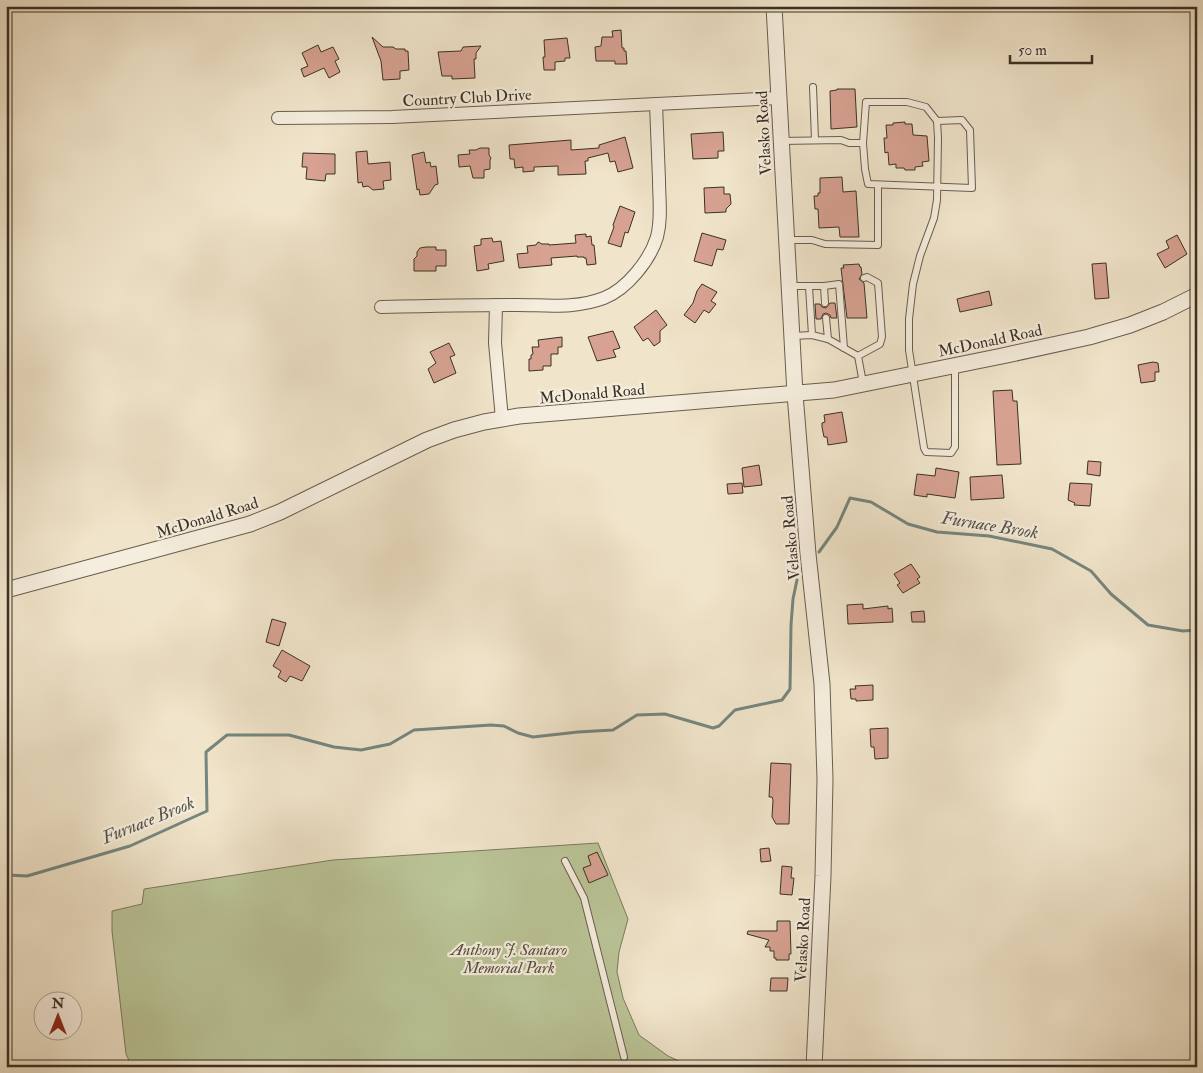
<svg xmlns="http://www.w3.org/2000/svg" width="1203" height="1073" font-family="'IM FELL Double Pica',serif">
  <rect width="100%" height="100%" fill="#f0e4ca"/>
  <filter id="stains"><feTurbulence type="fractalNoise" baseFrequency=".004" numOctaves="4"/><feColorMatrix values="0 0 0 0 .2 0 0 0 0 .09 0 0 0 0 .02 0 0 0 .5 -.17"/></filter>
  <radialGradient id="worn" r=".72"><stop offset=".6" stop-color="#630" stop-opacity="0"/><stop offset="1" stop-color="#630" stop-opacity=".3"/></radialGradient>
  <polygon fill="#bac497" stroke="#7a7a5e" points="598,843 628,919 619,952 617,972 623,998 639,1035 668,1056 692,1067 132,1067 126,1054 112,931 112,911 142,904 144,889 333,860"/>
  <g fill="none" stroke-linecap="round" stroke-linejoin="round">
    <g stroke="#75867f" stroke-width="3">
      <polyline points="819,552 837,527 850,498 871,502 908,524 937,532 989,536 1052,549 1091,571 1111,594 1148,625 1183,631 1197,630"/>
      <polyline points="6,875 27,876 130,846 207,811 206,752 227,735 289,735 334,747 361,750 390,744 414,730 491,725 504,726 518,733 533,737 578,732 613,730 637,715 665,714 713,728 719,726 735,710 782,700 790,689 791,625 793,599 797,580"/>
    </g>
  </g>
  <g fill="#d7a292" stroke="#3b3125">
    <polygon points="621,30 622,48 624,48 624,51 626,51 627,64 615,64 615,61 596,61 595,47 601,46 602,37 613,37 612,31"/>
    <polygon points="372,37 383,47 393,47 396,49 405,49 405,51 408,51 409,70 400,71 400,79 383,80 381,61"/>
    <polygon points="567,38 570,58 565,58 565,61 555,62 555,70 544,70 543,57 545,57 544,40"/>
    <polygon points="318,45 321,52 333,47 339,59 335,61 340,72 329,78 324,68 304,77 301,69 308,66 302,53"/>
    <polygon points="481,46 476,53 476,59 474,59 475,78 452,79 452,76 442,76 438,52 461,51 463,47"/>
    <polygon points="837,89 855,89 857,127 831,129 830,91 837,90"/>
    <polygon points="905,122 905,124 912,124 913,135 927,136 929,161 922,162 923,166 915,167 915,170 905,170 904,168 896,168 896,164 889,165 888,152 885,153 884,138 887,138 886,125 893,125 893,123"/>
    <polygon points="723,132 724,151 718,151 718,158 693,159 691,134"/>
    <polygon points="625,137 633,168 618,172 615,161 610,162 608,153 588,158 588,161 585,161 586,174 558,175 558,166 534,167 534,171 523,172 523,167 515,168 514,159 510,159 509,145 571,140 571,150 599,148 599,145"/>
    <polygon points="480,148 489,148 489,155 491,158 490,160 490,169 484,170 484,178 473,178 470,166 459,167 458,155 470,154 469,150 476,150"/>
    <polygon points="367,151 368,164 390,162 391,180 383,181 384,189 373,190 368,186 363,187 362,182 358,183 356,152"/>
    <polygon points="424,152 426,163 430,162 431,167 436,166 438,184 435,185 429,194 420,195 419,189 417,190 412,155"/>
    <polygon points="303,153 335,154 335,174 326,174 325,181 306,179 307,167 302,167"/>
    <polygon points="842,177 843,192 856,191 859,237 840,237 839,227 819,228 818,209 815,209 814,196 818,196 818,193 820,193 820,178"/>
    <polygon points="724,187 724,194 730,194 731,204 726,209 726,212 705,213 704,188"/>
    <polygon points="620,206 635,212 628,233 625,232 621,247 608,243 614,227 613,225"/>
    <polygon points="702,233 726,240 723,250 717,249 712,266 694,261"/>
    <polygon points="586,234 586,237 591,236 592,245 594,245 596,264 587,265 586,258 584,258 584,257 577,257 577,256 551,258 552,265 519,268 517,254 528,253 527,246 536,245 538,242 542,244 549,244 549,245 576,243 575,235"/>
    <polygon points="1177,235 1187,254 1165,268 1157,254 1169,248 1166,241"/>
    <polygon points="492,238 493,242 501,241 504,261 488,264 489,269 477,271 474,246 481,245 481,239"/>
    <polygon points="426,247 436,247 436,250 446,250 446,266 436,266 436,271 414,271 414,259 417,256 417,252 420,248"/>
    <polygon points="1106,263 1109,298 1095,299 1092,264"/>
    <polygon points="859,264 860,267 861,267 862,274 859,279 864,283 867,318 847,318 841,268 844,268 843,265"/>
    <polygon points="702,284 717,292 711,301 716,304 709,313 704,310 695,323 684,315 693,303 697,291"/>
    <polygon points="989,291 992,305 960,312 957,299"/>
    <polygon points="830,303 835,303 837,318 831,318 830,315 826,313 823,314 821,319 816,319 815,304 820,304 822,307 826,308"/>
    <polygon points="656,310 667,325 660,331 660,342 654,346 648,338 643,341 634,327"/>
    <polygon points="613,331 620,348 613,350 616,357 597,361 588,337"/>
    <polygon points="562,337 562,347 558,347 558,354 551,354 551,366 543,366 543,370 529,371 529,359 531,359 531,355 533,354 532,347 539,347 538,340"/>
    <polygon points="449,343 455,355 450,357 456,373 434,383 428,369 436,363 430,352"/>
    <polygon points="1153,362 1158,363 1159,372 1155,372 1155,381 1141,383 1138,365"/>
    <polygon points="1012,390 1013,401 1017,401 1021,464 997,465 993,391"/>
    <polygon points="842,412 847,442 828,445 827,437 824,437 822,427 822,423 825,422 824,415"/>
    <polygon points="1088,461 1101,462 1100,476 1087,474"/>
    <polygon points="759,465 762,485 744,487 742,468"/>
    <polygon points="936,468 959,472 955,498 927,494 927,497 914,495 917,474 935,476"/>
    <polygon points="1002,475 1004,498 971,500 970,477"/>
    <polygon points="742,483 743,493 728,494 727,484"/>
    <polygon points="1070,483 1092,484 1090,506 1074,505 1075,503 1068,500"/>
    <polygon points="911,564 920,577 917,579 920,583 903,593 897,585 900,583 894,574"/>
    <polygon points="863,604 863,609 888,606 888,609 892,608 893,622 848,624 847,605"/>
    <polygon points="924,611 925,622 912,622 911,612"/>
    <polygon points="272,619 286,623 279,646 266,642"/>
    <polygon points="282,650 310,666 302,681 290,676 286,682 278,677 281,671 273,666"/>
    <polygon points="873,685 873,700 856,701 856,699 851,699 850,689 856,689 855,686"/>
    <polygon points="888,728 888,758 875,759 874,747 871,747 870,729"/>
    <polygon points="771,763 791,764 789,824 776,824 772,817 773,800 772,797 769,797"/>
    <polygon points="769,848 771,861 761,862 760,849"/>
    <polygon points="597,852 608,875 589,883 583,868 591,865 588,856"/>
    <polygon points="782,866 792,867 791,878 794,878 792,895 780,894"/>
    <polygon points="777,921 790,921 791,954 789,954 789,960 776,960 776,958 774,958 774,951 770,951 770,947 765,947 769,940 747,934 748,931 777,931"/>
    <polygon points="771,978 788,978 787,991 770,991"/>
  </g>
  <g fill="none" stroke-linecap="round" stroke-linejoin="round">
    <defs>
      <g id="service">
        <polyline points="813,87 815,140"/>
        <polyline points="781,141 841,140 849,143 863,143 866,102 907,102 926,107 937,121 938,138 937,200 934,218 920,256 913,284 909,319 909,350 924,448 926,452 951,453 955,447 955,366"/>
        <polyline points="863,143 865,169 868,184 972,188 970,130 962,120 937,121"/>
        <polyline points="787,240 812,240 825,244 878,245 878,185"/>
        <polyline points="790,286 824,286 825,303"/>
        <polyline points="824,286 839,284 844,348"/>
        <polyline points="809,287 812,335"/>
        <polyline points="826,318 828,339"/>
        <polyline points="792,336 812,335 828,339 858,356 863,383"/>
        <polyline points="858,356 880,344 882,337 878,283 867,277 864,278"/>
        <polyline points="565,861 584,898 624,1057"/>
      </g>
      <g id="minor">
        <polyline points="278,118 392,117 779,98"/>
        <polyline points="496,305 495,343 502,419"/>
        <path d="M381,307C426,306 472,305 517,305C547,305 575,309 604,298C627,289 650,260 657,237C662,218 659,199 659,180C658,155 657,129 656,104"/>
      </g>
      <g id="tertiary">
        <polyline points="774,6 795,394 808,554 822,684 825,779 823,876 814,1067"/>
        <polyline points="6,590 250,524 280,512 427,440 454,430 484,422 519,416 834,390 1002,356 1089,337 1130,325 1163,312 1197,295"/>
      </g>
    </defs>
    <use href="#service" stroke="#685e4e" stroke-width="8"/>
    <use href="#minor" stroke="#685e4e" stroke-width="14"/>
    <use href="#tertiary" stroke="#685e4e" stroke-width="17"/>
    <use href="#service" stroke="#f5eddd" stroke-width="6"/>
    <use href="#minor" stroke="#f5eddd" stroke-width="12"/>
    <use href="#tertiary" stroke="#f5eddd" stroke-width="15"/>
  </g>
  <g text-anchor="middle" stroke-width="4.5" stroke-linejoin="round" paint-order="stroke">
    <g font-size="16" fill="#3b3125" stroke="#f5eddd">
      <text transform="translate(467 97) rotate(-3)" y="6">Country Club Drive</text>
      <text transform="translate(763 133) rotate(-93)" y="6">Velasko Road</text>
      <text transform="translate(990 340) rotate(-12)" y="6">McDonald Road</text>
      <text transform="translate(592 393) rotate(-5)" y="6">McDonald Road</text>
      <text transform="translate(207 517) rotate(-17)" y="6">McDonald Road</text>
      <text transform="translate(790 538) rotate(-95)" y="6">Velasko Road</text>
      <text transform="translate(802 940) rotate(-87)" y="6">Velasko Road</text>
    </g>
    <g font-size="16" font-style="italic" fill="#544e3c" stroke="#f5eddd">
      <text x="509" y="955">Anthony J. Santaro<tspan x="509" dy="18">Memorial Park</tspan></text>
    </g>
    <g font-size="18" font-style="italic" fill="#53544a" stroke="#f5eddd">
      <text transform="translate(990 525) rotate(9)" y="6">Furnace Brook</text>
      <text transform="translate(148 820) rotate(-22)" y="6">Furnace Brook</text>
    </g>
  </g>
  <rect width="1203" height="1073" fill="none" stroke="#f0e4ca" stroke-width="25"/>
  <rect x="8" y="8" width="1188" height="1058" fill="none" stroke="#3b3125" stroke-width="2.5"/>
  <rect x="12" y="12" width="1178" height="1048" fill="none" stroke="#3b3125"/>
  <g transform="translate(58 1016)"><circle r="24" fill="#f5eddd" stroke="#aba293"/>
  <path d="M0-4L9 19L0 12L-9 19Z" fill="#8f2418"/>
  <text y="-8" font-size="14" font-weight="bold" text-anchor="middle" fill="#3b3125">N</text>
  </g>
  <path d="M1010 55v8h82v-8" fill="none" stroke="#3b3125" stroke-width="2.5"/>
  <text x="1018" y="55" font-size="15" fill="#3b3125" stroke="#f5eddd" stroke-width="4" paint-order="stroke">50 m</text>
  <rect width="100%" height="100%" filter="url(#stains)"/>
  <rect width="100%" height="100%" fill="url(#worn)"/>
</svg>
